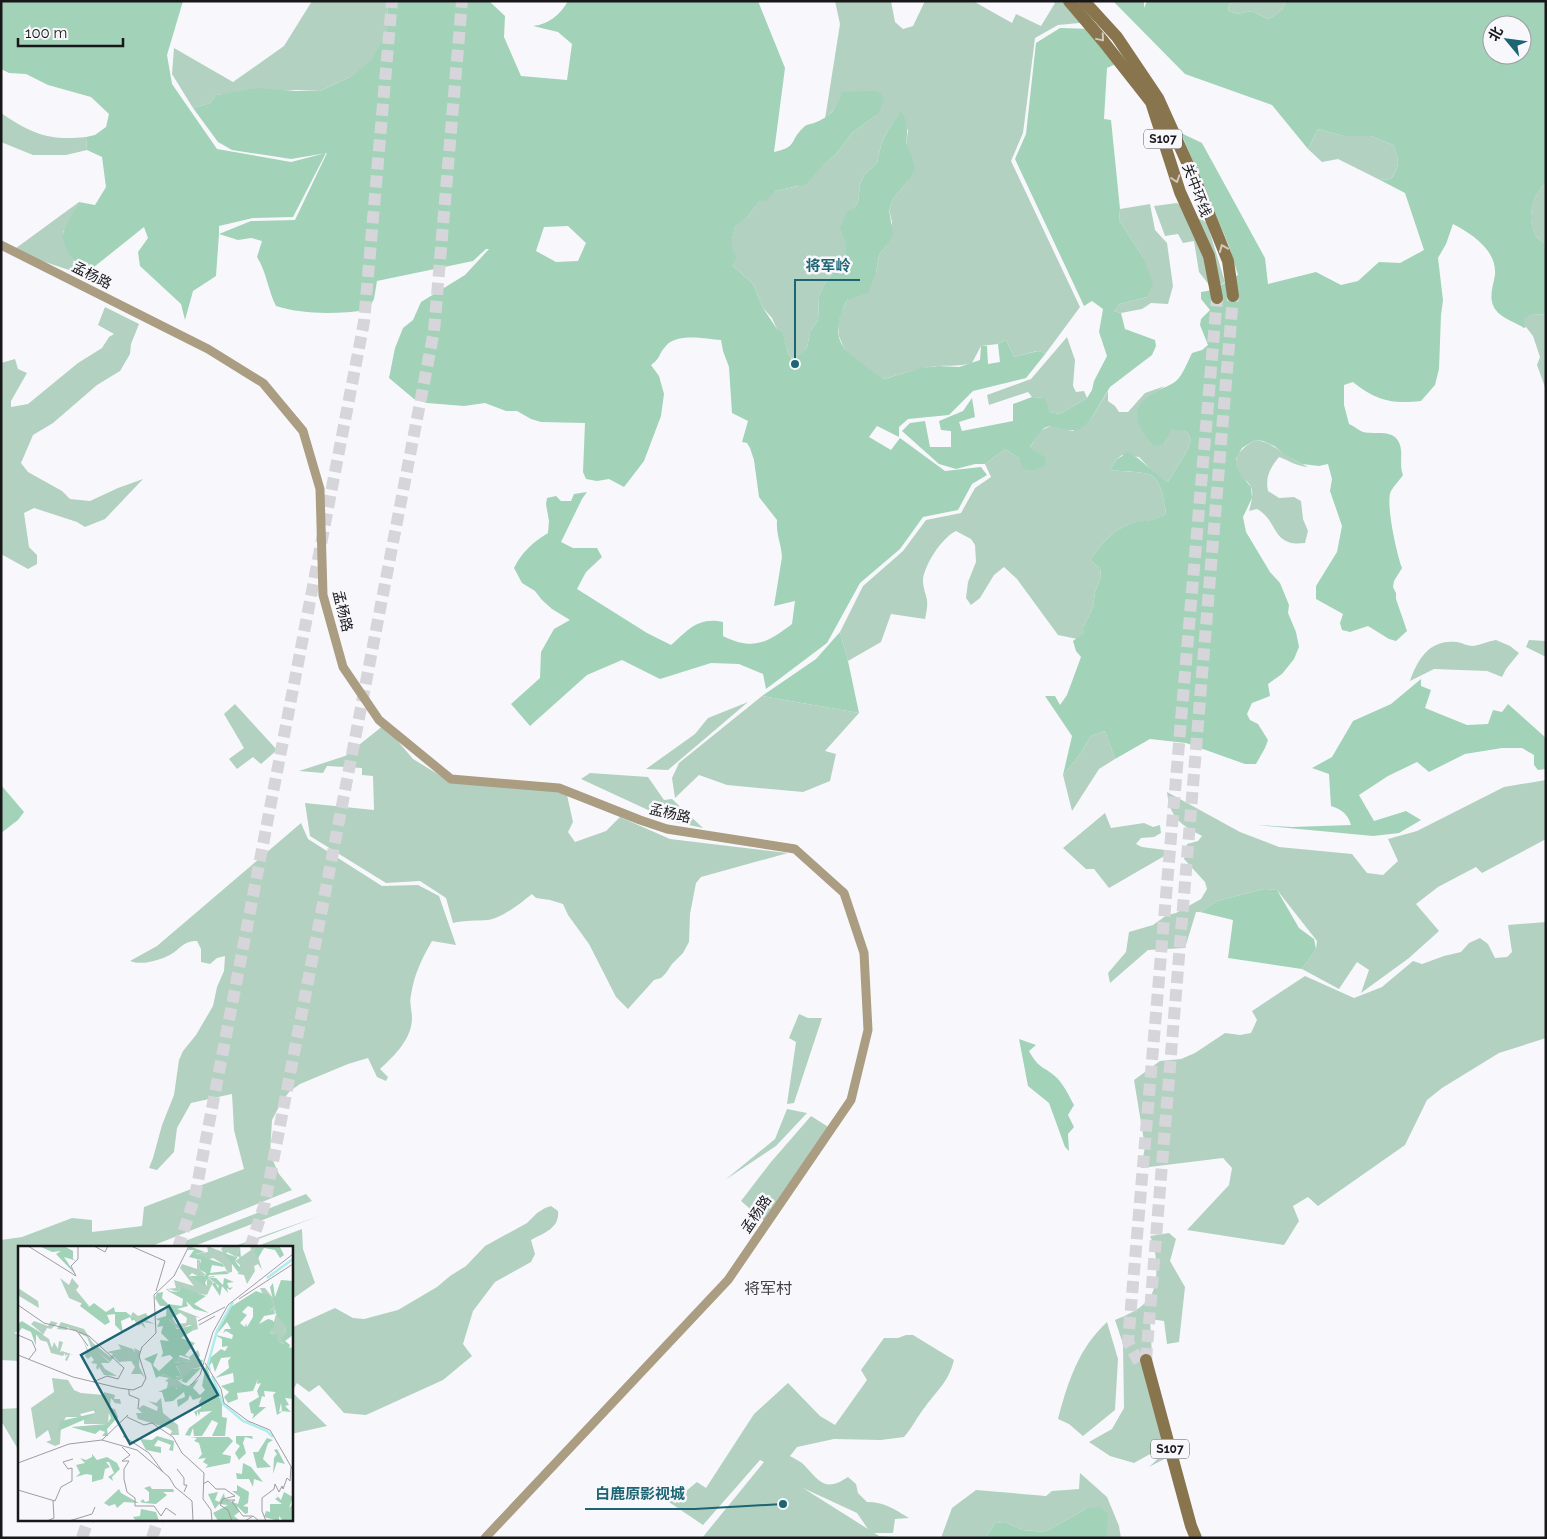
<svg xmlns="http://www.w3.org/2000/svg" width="1547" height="1539" font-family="Raleway,'Noto Sans SC',sans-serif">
  <rect width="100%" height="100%" fill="#f8f8fc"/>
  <g fill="#b2d1c0" fill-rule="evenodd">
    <polygon points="312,1 388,1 387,30 371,62 350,77 320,91 296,90 224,94 216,95 210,103 193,108 172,74 174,48 233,82 284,46"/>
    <path d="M835,1H891L895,22L903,29L913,26L925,1H973L1012,23L1016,14L1041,26L1055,3L1053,1H1070L1090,22L1058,25L1035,38L1023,133L1011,161L1080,307L1046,353L1037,351L1014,357L1006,340L998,344L981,346L972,363C957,367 950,365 936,366C918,368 901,374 884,379L869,371L847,352L843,346L839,336L838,325L840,315L847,300L876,273L879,255L886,246L892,222L889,209L893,199L908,181L910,151L906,145L908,131L901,112L888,130L881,145L877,163L864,175L860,185L858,202L854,208L846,243V254L840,265L825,283L819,296L818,320L810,332L807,348L794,362L788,353L783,334L777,329L772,318L763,308L753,284L732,265L731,244L735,225L747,217L759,202L766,199L776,191L798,186L837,153L852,133L875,116L838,105L825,119L840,24Z"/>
    <polygon points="1241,1 1286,1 1282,10 1269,19 1251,11 1237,14 1228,11 1229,4"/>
    <path d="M1,113C32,134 49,141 86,137L87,150L66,155H33L1,142Z"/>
    <path d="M1318,129L1343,136H1371L1393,145C1399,161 1401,164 1391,179L1380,180L1338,159L1322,162L1308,149Z"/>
    <path d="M1546,183V244C1543,242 1538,239 1536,236C1526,220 1532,195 1546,183Z"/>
    <polygon points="79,202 63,232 74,263 84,275 12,251"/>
    <polygon points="1177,203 1207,223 1225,282 1213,290 1199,272 1194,241 1183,243 1178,234 1165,236 1154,206"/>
    <polygon points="1150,204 1155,230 1167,243 1173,286 1168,304 1151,303 1142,309 1121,313 1114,311 1120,304 1147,297 1143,257 1119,220 1120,209"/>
    <polygon points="105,307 139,324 131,344 130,354 120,371 97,385 53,423 33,435 21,463 28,472 62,491 70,499 90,501 118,488 143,479 105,519 85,527 77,522 34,508 24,513 29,547 37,555 37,564 28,569 1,554 1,363 15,359 18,369 27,373 11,401 11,407 28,404 78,363 102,348 109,337 114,334 98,325"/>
    <polygon points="1533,314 1546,315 1546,399 1545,387 1537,365 1540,357 1533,336 1526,327 1523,319"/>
    <polygon points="1067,337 1075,360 1073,386 1076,392 1084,391 1087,398 1060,414 1050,412 1044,398 1032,397 1028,392 989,405 987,395 1031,379"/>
    <path d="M1165,386L1154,393L1164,444L1172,428L1187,432L1191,440L1188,449L1168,482L1157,476L1139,457L1122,455L1116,460L1110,470C1152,475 1159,465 1166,513C1156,523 1142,520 1129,524C1111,531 1101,545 1090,560L1100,568L1101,577L1095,592L1093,607L1084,626V633L1077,639L1058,635L1017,579L1004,567L994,575L980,598L971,605L966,598L968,582L976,562L975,545L971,539L956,531C942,537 923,567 923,581C923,588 926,594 927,600C928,606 926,614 925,619L891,614L881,642L848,661L840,632L863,586L903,551L926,520L961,513L975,488L991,477L985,464L1005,449L1020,459L1030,448L1039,431L1051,426L1073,431L1091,419L1108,391V401L1115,406L1119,412H1128L1145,393Z"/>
    <path d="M1255,440C1268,441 1275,448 1285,454C1293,459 1300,463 1308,467C1296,466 1290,461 1279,457C1270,468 1265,477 1268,491L1279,498L1294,497L1301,501L1303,519L1308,531L1305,543C1271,547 1279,521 1257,509L1249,511C1251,504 1254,494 1251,487C1249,482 1243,479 1240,475C1229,458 1242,448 1255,440Z"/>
    <path d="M1496,640L1510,646L1519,653L1506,669L1502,677L1487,671L1434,669L1410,681C1418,658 1430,639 1457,642C1463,643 1467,646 1473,646C1481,645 1488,641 1496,640Z"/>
    <polygon points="1529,640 1546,641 1546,657 1526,647"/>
    <polygon points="762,696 859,713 825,751 836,754 830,781 803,792 727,785 699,775 675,798 672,778 679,763"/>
    <polygon points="748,702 668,770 646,769 695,734 708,718"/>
    <polygon points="235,704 277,750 261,764 253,757 237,769 229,759 244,748 224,714"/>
    <path d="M384,725L413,759L441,776L560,792L567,795L573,822L568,832L575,842L606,831L620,817L670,839L788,853L701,877L696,883L690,914L689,942L683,953L672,964L666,973L661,978L654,980L628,1009L616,997L589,944L568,915L563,904L550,900L536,898L532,894C521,903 502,918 488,920C476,921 465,920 453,923L446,898L420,881L386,883L310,836L305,803L374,810L373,776L362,775V768L327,766L323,773L299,771L345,756Z"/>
    <polygon points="1105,731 1115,759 1099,769 1072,811 1063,775 1078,757 1091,736"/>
    <polygon points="590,773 648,777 664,800 672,799 703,828 674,822 581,779"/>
    <path d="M1546,780V839L1482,873L1476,867L1438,887L1416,904L1439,931L1409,958L1361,993L1369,970L1357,962L1339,989L1302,969L1316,949L1317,941L1277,890L1264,889L1217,901L1200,912H1196L1185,948L1148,950L1110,983L1108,973L1126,952L1129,932L1153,925L1167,915L1176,913L1201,899L1207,889L1205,882L1184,859L1187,844L1198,841L1202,836C1180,824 1170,818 1167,792L1240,832L1279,847L1352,854L1367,873L1383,875L1398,861L1388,839L1417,831L1504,787Z"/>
    <polygon points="1105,813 1111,828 1144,823 1153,827 1160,825 1161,833 1154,837 1141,838 1136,844 1142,847 1173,851 1109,888 1094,869 1086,869 1063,848"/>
    <path d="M301,823L308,839L382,886L418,885L439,896L456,945L432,941C422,958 414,975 411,995C409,1002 412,1010 412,1018C412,1039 394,1056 380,1069L388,1077L386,1081L377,1077L368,1058L348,1064L300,1084L290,1091L282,1101L272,1120L270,1154L279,1174L292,1190L147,1248H19V1331L14,1333L19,1335V1361L1,1360V1240L22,1237L72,1218L92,1220V1232L142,1226L144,1207L244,1169L234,1130L232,1094L191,1103L177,1128L174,1152L157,1170L149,1168L153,1158L162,1125L174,1095L179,1060L183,1051L196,1035L213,1006L217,987L224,971L225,956L217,958L210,964L201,962V949L197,941C184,941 182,947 173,953C162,960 142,966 130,961L157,946Z"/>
    <polygon points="1546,922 1546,1038 1499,1053 1442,1088 1427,1100 1405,1145 1318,1206 1308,1197 1293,1206 1299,1221 1284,1245 1187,1230 1229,1185 1232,1168 1223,1158 1141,1168 1145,1147 1134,1080 1160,1061 1181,1059 1195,1053 1225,1033 1240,1035 1251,1033 1257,1020 1252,1011 1305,976 1354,998 1382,987 1413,961 1422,964 1444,956 1461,952 1469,943 1480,938 1488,944 1495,958 1507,957 1512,952 1508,925"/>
    <polygon points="799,1014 808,1018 822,1018 794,1103 787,1104 796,1042 789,1038"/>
    <polygon points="787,1109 807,1113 776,1146 725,1180 775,1139"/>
    <polygon points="811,1116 830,1128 764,1221 741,1201 771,1162"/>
    <polygon points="306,1194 312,1201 189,1248 167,1248"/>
    <path d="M551,1206L558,1211C560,1228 544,1233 531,1240L535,1254L531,1262L495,1282L473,1311L463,1344L472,1356L443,1380L366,1415L344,1413L319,1385L309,1392L297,1383L292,1392L327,1426L291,1434V1328L335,1308L353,1318L364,1319L398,1310L437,1287L450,1276L466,1266L485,1246L527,1223L537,1213L545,1208Z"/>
    <polygon points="319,1216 235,1248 229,1248"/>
    <polygon points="302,1229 303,1249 315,1283 291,1300 291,1248 252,1248"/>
    <path d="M1169,1233L1176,1239L1170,1261L1185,1287L1179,1342L1167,1344L1164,1321L1150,1319L1153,1374L1170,1456L1149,1467L1165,1452L1150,1454L1134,1463L1110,1456L1089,1442L1112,1429L1124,1408L1123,1344L1115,1320C1127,1315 1139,1310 1148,1300C1160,1286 1158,1252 1150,1236Z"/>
    <path d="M1107,1322L1118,1359L1115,1410L1083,1436L1069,1424L1058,1419C1068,1382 1078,1349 1107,1322Z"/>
    <path d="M906,1335H913L954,1360C948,1383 938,1389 925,1407C917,1417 912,1428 904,1437L881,1440L834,1439L797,1447L790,1456C795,1459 802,1462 806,1467C821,1484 827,1491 848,1477L856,1484L858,1493L867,1502C885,1502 894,1509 909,1518L895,1519L893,1533H874L879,1536L906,1538H702L764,1462L760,1460L703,1525L663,1498L678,1484L686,1491L697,1482L706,1488L754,1414L788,1383L820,1416L835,1425L867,1380L861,1370L884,1338H898ZM803,1488L857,1513L868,1529Z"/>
    <polygon points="19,1408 19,1451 3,1424 1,1424 1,1409"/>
    <polygon points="1080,1473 1107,1497 1119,1526 1121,1538 1106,1538 1086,1509 1045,1532 1023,1530 1005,1522 995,1523 985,1538 941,1538 952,1508 976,1490 1046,1496 1052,1491 1079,1489"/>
  </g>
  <g fill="#a2d2b8" fill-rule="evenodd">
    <path d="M1,1H183L167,55L172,84L217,149L291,162L326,153L293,217L253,218L219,226V234L251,221L295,220L327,153L291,159L232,150L218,142L193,108L210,103L216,95L257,88L295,91H320L350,77L371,61L387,30L388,1H489L505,16L504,37L521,76L567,80L572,44L558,32L533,26C549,24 560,15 568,1H758L785,68L774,152C798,147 789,141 803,128C805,125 810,124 814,123C830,117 837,109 842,92L874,91L881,93L884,98L880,110L875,116L852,133L837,153L823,165L806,184L776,191L766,200L759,202L747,217L735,226C733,238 728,247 737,257L732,265L753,284L763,308L777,329L783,333L788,353L793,361L807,348L810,332L818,320L819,296L825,283L840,265L846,254V243L840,228L847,212L854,208L858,202L860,185L864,175L877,163L881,145L888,130L901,111C908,122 908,132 906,144L910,151L915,169L908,181L893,199L889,209L893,235L886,246L879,255L876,273L868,293L847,300C839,316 832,336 847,351C850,355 855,357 859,361C867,368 874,373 884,379L921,368L938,366L959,367L980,360L981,346H987L988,364L1000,362L998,344L1006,340L1014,357L1038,351L1046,353L1026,378L973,391L949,415L908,419L899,427V437L877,426L869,437L891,450L900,438L945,471L981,467L987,475L972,484L958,510L923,517L900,549L860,583L827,643L766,689L763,674L739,664L711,663L660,679L622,660L587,675L530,726L511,704L540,678L541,652L554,629L570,620L552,609L542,600L535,591L522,583L514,568C522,552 533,542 548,533L549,521L546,504L547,498L556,496L561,501H571L574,494L587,492L582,499L561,542L573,548H597L602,557L586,572L577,589L647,633L671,645C687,631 698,616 723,622V636C753,651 767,643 792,624L795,601L774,606L782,557C781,542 776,536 777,520L759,497L754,460L750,448L747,443L742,442L748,421L732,413L729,367L723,351L721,340C705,339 676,332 665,347C658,355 661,358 651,365L659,376L664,394L661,416L644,461L624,487L609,479L597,481L586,479L583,472L585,423L541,422L531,419L517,411H506L485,403L464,406L427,403L414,399L389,378L395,348L403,328L413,320L421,302L465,275L489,249H486L473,261L377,281L374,299L368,310C337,314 305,315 276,306C268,291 267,273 257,257L262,241L251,238L238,240L219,234L216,276L193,291L185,320L181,304L140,266L138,252L148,238L144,227L84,275C76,265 59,243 64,230C68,220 74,211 79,202L95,205L106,187L102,157L87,150L86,137L95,135L106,127L109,114L91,97L48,85L26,74L9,73L1,69ZM568,226L586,243L578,261L556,262L536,251L544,227Z"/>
    <path d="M1113,1H1144V8L1147,1H1241L1229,4L1228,11L1237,14L1251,11L1269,19L1282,10L1286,1H1546V183C1532,195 1526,220 1536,236C1538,239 1543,242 1546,244V315L1533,314L1524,319L1526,327L1524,328C1515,322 1501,318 1495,309C1488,298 1493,287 1495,275C1497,250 1472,234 1453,224L1446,244L1438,258L1443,300L1441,315L1439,369L1435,385L1421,401C1391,404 1377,401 1353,382L1344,385V405L1349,424C1354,426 1358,430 1363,432C1375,435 1395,428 1400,445C1403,455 1399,465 1403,475C1400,480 1394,485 1391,491C1385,502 1397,555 1402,568L1394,581L1393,587L1396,593V599L1407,631L1396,641L1389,639L1368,626L1350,632L1342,630L1340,623L1343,614L1316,599V586L1337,552L1342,526L1330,491L1332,479L1328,464L1319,466L1302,464L1284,454L1274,446L1263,441L1255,440L1242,448L1236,459V465L1240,474L1251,487L1252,498L1243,517L1246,532L1270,572L1280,583L1289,605L1288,613L1296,632L1299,647L1294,659L1282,674L1268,684L1270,696L1252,703L1247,714L1250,720L1258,724L1268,740L1265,748L1256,764H1245L1186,743L1150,739L1115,759L1105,731L1091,736L1078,757L1063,775L1072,736L1045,696H1055L1060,705L1067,695L1081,657L1076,651L1073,641L1084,633V626L1093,607L1095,592L1101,577L1100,568L1090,560C1101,545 1111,531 1129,524C1141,519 1156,523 1166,513C1159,465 1152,475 1110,470L1116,460L1128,452C1144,460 1153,474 1168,482L1188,449L1191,440L1187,432L1172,429L1164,444L1154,446C1136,426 1127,409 1155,392C1162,388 1170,386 1176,381C1183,375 1188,361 1192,353L1202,350L1208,345L1200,325L1201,319L1210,310L1201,299V292L1213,290L1238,275L1229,246L1181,133L1202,143L1265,258L1268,284L1316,272L1341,285L1358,281L1379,262L1400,263L1424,250L1405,193L1380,180L1391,179C1401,164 1399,161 1393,145L1371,136H1343L1318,129L1308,149L1272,105L1185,74ZM1492,25H1522V55H1492Z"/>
    <path d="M1060,28L1095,29L1120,62L1107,68L1104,119L1111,120L1120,209L1119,220L1143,257L1153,283L1147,297L1120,304L1114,311L1121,313L1125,329L1155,340L1156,346L1152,355L1110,387L1091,419L1079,430C1050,433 1049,412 1030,448L1046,458L1045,465C1037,470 1031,472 1022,468L1020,459L1005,449L985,464H975L956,469L939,464L902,431L910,423L925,421L930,447H951V431L941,430L939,421L963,411L972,398L975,417L959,422L962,431L1013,421V404L1032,397L1045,398L1050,412L1060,414L1087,398L1092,390L1094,381L1107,356L1099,332L1103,309L1092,301L1084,306L1015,159L1026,134L1036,43Z"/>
    <polygon points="840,632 848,661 859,713 762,696 816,659"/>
    <path d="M1421,679V686L1431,690L1425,708L1467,725L1488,724L1493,710L1502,712L1508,704L1546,738V769L1538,770L1534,765V755L1522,748H1502L1465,754L1429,772L1417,762L1388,776L1359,795L1374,821L1406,811L1421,820L1399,833L1373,836L1257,825L1292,827L1351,825C1348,814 1341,809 1331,806L1329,774L1312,768L1332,757L1353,721L1391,704Z"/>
    <polygon points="1,785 24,812 18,820 1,833"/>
    <polygon points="1264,889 1277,890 1299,928 1314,939 1316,949 1302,969 1228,958 1233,920 1200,912 1217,901"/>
    <path d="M1019,1039L1036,1045L1029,1051C1039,1070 1045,1066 1057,1078C1064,1085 1069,1096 1074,1105L1068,1115L1074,1127L1068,1134L1069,1151L1065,1147L1049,1103L1028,1086Z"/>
    <polygon points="1099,1507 1108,1514 1106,1538 985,1538 995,1523 1005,1522 1023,1530 1045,1532 1086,1509"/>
  </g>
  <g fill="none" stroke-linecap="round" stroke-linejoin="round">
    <g stroke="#d6d6da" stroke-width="12" stroke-dasharray="12 6" stroke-linecap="butt">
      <polyline points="178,1248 195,1196 364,322 392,1"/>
      <polyline points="250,1248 265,1203 434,331 462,1"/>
      <polyline points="1146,1360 1233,296"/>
      <polyline points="1139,1362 1128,1342 1217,298"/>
      <polyline points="82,1538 88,1520"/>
      <polyline points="152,1538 158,1520"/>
    </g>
    <polyline stroke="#ab9d82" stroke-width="9" points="1,245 208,349 263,383 303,431 320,489 323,595 343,667 379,720 451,779 559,788 640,820 667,829 795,849 844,893 864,953 868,1030 851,1100 728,1280 485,1538"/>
    <g stroke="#89754d" stroke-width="12">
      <polyline points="1069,1 1103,41 1151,102 1180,192 1209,256 1217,298"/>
      <polyline points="1084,1 1117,37 1158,98 1199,189 1228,261 1233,296"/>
      <polyline points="1146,1360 1191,1526 1196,1538"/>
    </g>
  </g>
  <defs><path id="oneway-chevron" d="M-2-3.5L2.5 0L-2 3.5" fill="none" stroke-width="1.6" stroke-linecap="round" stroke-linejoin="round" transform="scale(1.25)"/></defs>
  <g stroke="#d1cabf">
    <use href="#oneway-chevron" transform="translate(1101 38) rotate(50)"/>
    <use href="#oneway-chevron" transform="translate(1176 179) rotate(72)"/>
    <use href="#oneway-chevron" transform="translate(1223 248) rotate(-112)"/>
  </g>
  <g text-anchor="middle" stroke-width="5" stroke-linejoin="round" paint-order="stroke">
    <g fill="#f8f8fc" stroke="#5b5b5e" stroke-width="1">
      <rect x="1144" y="129.5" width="38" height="19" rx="4"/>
      <rect x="1151" y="1439.5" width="38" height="19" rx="4"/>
    </g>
    <g font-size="12" font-weight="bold" fill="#18181a">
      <text x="1163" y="143">S107</text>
      <text x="1170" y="1453">S107</text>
    </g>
    <g font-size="14" fill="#18181a" stroke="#f8f8fc">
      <text transform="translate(1197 190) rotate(69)" y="5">关中环线</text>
      <text transform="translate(92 275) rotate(27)" y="5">孟杨路</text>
      <text transform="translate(343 611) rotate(76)" y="5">孟杨路</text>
      <text transform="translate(670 813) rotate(13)" y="5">孟杨路</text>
      <text transform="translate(756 1214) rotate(-56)" y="5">孟杨路</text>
    </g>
    <g font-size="16" fill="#424245" stroke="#f8f8fc">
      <text x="768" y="1294">将军村</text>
    </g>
  </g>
  <g transform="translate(18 1246)">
    <rect width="275" height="275" fill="#f8f8fc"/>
    <path d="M189,0L205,6L203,3L206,0H222L218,11L209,6L208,9L214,16V26L210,27L205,18L195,12L189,14L177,8L190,6ZM232,0H237L244,24L240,18L236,20L237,25L229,38L226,29L220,28L222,19L217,15L233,4ZM179,13L184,16H180L182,24L188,29L181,31L174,27L171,30L189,40V31L196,30L197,31L190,32L195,36L189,49L166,45L162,41L161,46L150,43L153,47L148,43L158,42L156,34L176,40L162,22L164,18L179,23ZM42,32L51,39L54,32L61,40L58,44L72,61L51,52ZM0,42L20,55L21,62L1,50ZM242,42H247L255,52L259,71L267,79L268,88L275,86L265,92L267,98L259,95V87L253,88L257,95L252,90L258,68L255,62L251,66L253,54L245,49ZM165,65L183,72L178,71L180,83L174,85L175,80L171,79L162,83L156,81L151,74L154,71L158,78L168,77L169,72L161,66ZM115,66L120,70L128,67L131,72L128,74L137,78L125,76L128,83L123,78L120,80L113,69ZM16,75L30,80L33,75L40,77L33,83L29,82L25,89L31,93L34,102L36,96L40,103L41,95L45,96L42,106L44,105L56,109L52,108L49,115L47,114L50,108L47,110V107L45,110L33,107L29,96L22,94L18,88H25L13,78ZM43,76L66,83L75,97L92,111L95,108L89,106L103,103L100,98L115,103L117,107L116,102L122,105L121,120L127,132L123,128H113L117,121L113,115L101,116L96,111L92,116L80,106L92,117H83L87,123L99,130L86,129L81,121L80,124L78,122L79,118L73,117L76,114L73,110L70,113L67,110L69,105L65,94L71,106L74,104L69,91L49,81V84L39,83ZM180,104L182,110L178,113L185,114L183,121L174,123L168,132L161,134L159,130L164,131L158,119L173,115L156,117L159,110L172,114L171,111ZM145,128L157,132L166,139L163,142H149L150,136L147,135L151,132L140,130ZM34,132L50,134L56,144L63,147L86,149V146L97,149L96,153H102L103,158L97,157L93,152L92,162L97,163L100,171L96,176L99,172L91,165L90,178H66V173L77,169L78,164L62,168L64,171H48L43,180L42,198L37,200L28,196L33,194L30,184L18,193L13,162L36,146ZM143,152L145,167L160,179L161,189H152L154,185L150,182L120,173L118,167H124L120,163L125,159L139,165L140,161L130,155L138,157Z" fill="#b2d1c0"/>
    <path d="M21,0H46L55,5V13L59,15L46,11L58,29L38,8L43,5L34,6ZM171,0L187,6L177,8L205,18L206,21L194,19L192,27L208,25L211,28L191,29L187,37L189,41L171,30H187L188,27L182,24L180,15L183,17V14L171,11L176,4H170ZM222,0L223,13L220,10L217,15L223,23L220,26L206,7L218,11ZM254,0L262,1L266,9L262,12L257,4L246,2L240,12L237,7V0ZM191,32H198L205,39L206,32L216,36L209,37L211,42L215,41L212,44L209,42L210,47L204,40L202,50L194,38L197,36L200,42L201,40ZM263,34L275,35V89L267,95L272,99L271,102L275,101V153L267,152L271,159L267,160L273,166L264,165L263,157L261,166L265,165L259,169L255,149L258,146L246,145L247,151L244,150L241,161H248L234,173L236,168L233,167L231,157L241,151L239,145L243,137L239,138L240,133L235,145L219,147L220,153L210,157L206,151L211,146L203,140L216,136L215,127L197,132L211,122L210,115L213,111L203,112L197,126L194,116L190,122L192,112L203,103L207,105L210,100L204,101V93L197,89L211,62L238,45L252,50L255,59L251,66L255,62L257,68L246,70L241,78L250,73L254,74L257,77L252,88L259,87L260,95L266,98L263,92L268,88L267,80L259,71L252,41L255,37L257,51ZM230,60L235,62V71L229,81L228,77L227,81L222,77L229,69L224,66ZM209,76L213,83H207L205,87L208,85L215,89L214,93L198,89ZM162,41L188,50L176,58L191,67L176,63L168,55L170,60L159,63L165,65L151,74L159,83L176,79L174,85L163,92L177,97L167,109L174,113L162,109L156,117L173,115L158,120L164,131L158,130L163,135L174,123L183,122L168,137L145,128L138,132L133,117L126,113L140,107L135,119L141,125L155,112L152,109L143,111L145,107L142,94L151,95L143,87L145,80L139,81L142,75L138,73L148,70L149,60H142L137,52L139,47L145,46L144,52L150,58L164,60L165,53L150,45L161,46ZM65,56L71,61L76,57L88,66L96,61L97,66H108L117,73L114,75L112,71L103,75L105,87L97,79V68L89,69L92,76L87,79L62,60ZM4,75L25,88L18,89V100L13,86L4,82L0,87L1,77ZM188,119L192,130L190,133L200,143L204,154V171L209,172L207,190H194L200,177L194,174L184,190H176L175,182L172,190L167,189L171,182L194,165L182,166L181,170L179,165V171L176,166L183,162L181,156L184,151L175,154L172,149L170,154L160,161L159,154L167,151L166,146L155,155L147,156L144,146H140L154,140L159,143V139L163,142L164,138L170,140L181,133L175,142L182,149L187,144L184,140ZM75,162L79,164L77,169L40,185L43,175L77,167ZM90,165H95L100,171L89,183L90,190H84L87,186L82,184L77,188L53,181L89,178L93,172ZM139,190L156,195L155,205L151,204L153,199L140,194L136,200L143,201V207L128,204L122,193L134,194ZM218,190H234L235,193L227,191L225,197L228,207L221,214L217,207L222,200L218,197ZM172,191H211L215,195L204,208L213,210L212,217L187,222L190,219L185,216L188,212L180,213L184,208L181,197L176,195L179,192ZM249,192L255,194L250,197L245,213L253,221L239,222L235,206H240ZM259,203L267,218L259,216L255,228L256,212L259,208L256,204ZM74,208L79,214L89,211L99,217L102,223L94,231L95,235L90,231L96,227L91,216H88L92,221L87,223L85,233L74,236V229L68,228L58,231L62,227L58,219L67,217L62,212L68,214L74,211ZM225,217L233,221L245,236L236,233L235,241L231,233H219L218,227L224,228ZM219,239L231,246L230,257L225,260L230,261V267L227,268L219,260L221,266L216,270L221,274L200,275L195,267L210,259L201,258L197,263L190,248L200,246L197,254L201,256L206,247L207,253L220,258L222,251L214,245H219ZM132,240L134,243H155L156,246H145L149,249L138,258L126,257L122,256L125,253L127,256L131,255V246L126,242ZM101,243L103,247L121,257L106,256L99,262L97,258L91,260L86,257ZM266,246L275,251L271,262L275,258V275H265L261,270V275L246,271L248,265L252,266V258H264L257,253L260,251L257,247L263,254ZM123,263L138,266L141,275H118L115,271L122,270Z" fill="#a2d2b8" fill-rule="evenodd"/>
    <path fill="none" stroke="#afecec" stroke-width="2.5" d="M249,32L275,13M192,124L190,118L199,85L215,56M194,130L205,158L225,175L249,185L255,191"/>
    <path fill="none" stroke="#9e9ea2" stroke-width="1" d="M10,0L58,30L53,20L60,13V0M76,0L87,6L90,0M113,0L147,15L138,45M221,53L275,18M0,59L26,77L59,85L70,100M180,75L207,61M181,79L197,70M61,86L71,90L106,122L100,133L89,130L75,136M0,89L14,95L18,104L11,113M0,109L55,131L101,142L115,144L124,140L128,132L121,110L124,101L138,87L136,49L156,30L171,0M187,117L203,143L206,157L230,175L252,184L275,224M173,139L182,129L195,86L210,59L275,8M111,143V149L121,153L120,163M109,171L126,179L134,177L155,191L164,207L186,227L185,253L193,264L194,275M105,190L131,207L145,226M84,194L119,204L151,231L157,241L174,255L175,275M104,201L112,209L104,215H111L106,223V233L109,246L117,252V260H136L143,270L148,262L158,269M0,217L51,198L84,194L110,169M159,223L166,232V239H169L166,246M185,238L190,235L198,243H207L217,250L205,253L202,259L210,264L214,275M0,244L37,255L43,241L54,235V222L50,223L45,216L55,213M208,254H217L214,256L225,270H234M29,275L36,272L35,255M51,275L74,268L77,261M227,275L235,270L241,275M248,275L244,265V252L256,243L257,238L261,246L264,240L265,243L269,232L272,235L273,221"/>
    <path fill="#1e6574" fill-opacity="0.15" stroke="#1e6574" stroke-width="2.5" d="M151,60L200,149L112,198L63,109Z"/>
    <rect width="275" height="275" fill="none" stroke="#18181a" stroke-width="2.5"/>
  </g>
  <path fill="none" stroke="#1e6574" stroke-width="2" d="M795 364L795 280H860M783 1504L695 1509H585"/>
  <g fill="#1e6574" stroke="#f8f8fc" stroke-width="2">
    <circle cx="795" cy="364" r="5"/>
    <circle cx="783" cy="1504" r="5"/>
  </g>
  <g font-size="15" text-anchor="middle" font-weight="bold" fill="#1e6574" stroke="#f8f8fc" stroke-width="5" stroke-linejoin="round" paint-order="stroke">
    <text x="828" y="271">将军岭</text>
    <text x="640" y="1499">白鹿原影视城</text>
  </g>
  <rect width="1547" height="1539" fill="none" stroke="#18181a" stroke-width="5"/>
  <g transform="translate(1507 40) rotate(299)"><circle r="24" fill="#f8f8fc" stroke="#9e9ea2"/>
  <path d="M0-4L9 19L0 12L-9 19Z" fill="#1e6574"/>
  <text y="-8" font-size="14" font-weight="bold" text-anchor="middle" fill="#18181a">北</text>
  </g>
  <path d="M18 38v8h105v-8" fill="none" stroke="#18181a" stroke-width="2.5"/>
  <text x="25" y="38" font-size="15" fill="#18181a" stroke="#f8f8fc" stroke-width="4" paint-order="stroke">100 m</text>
</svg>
